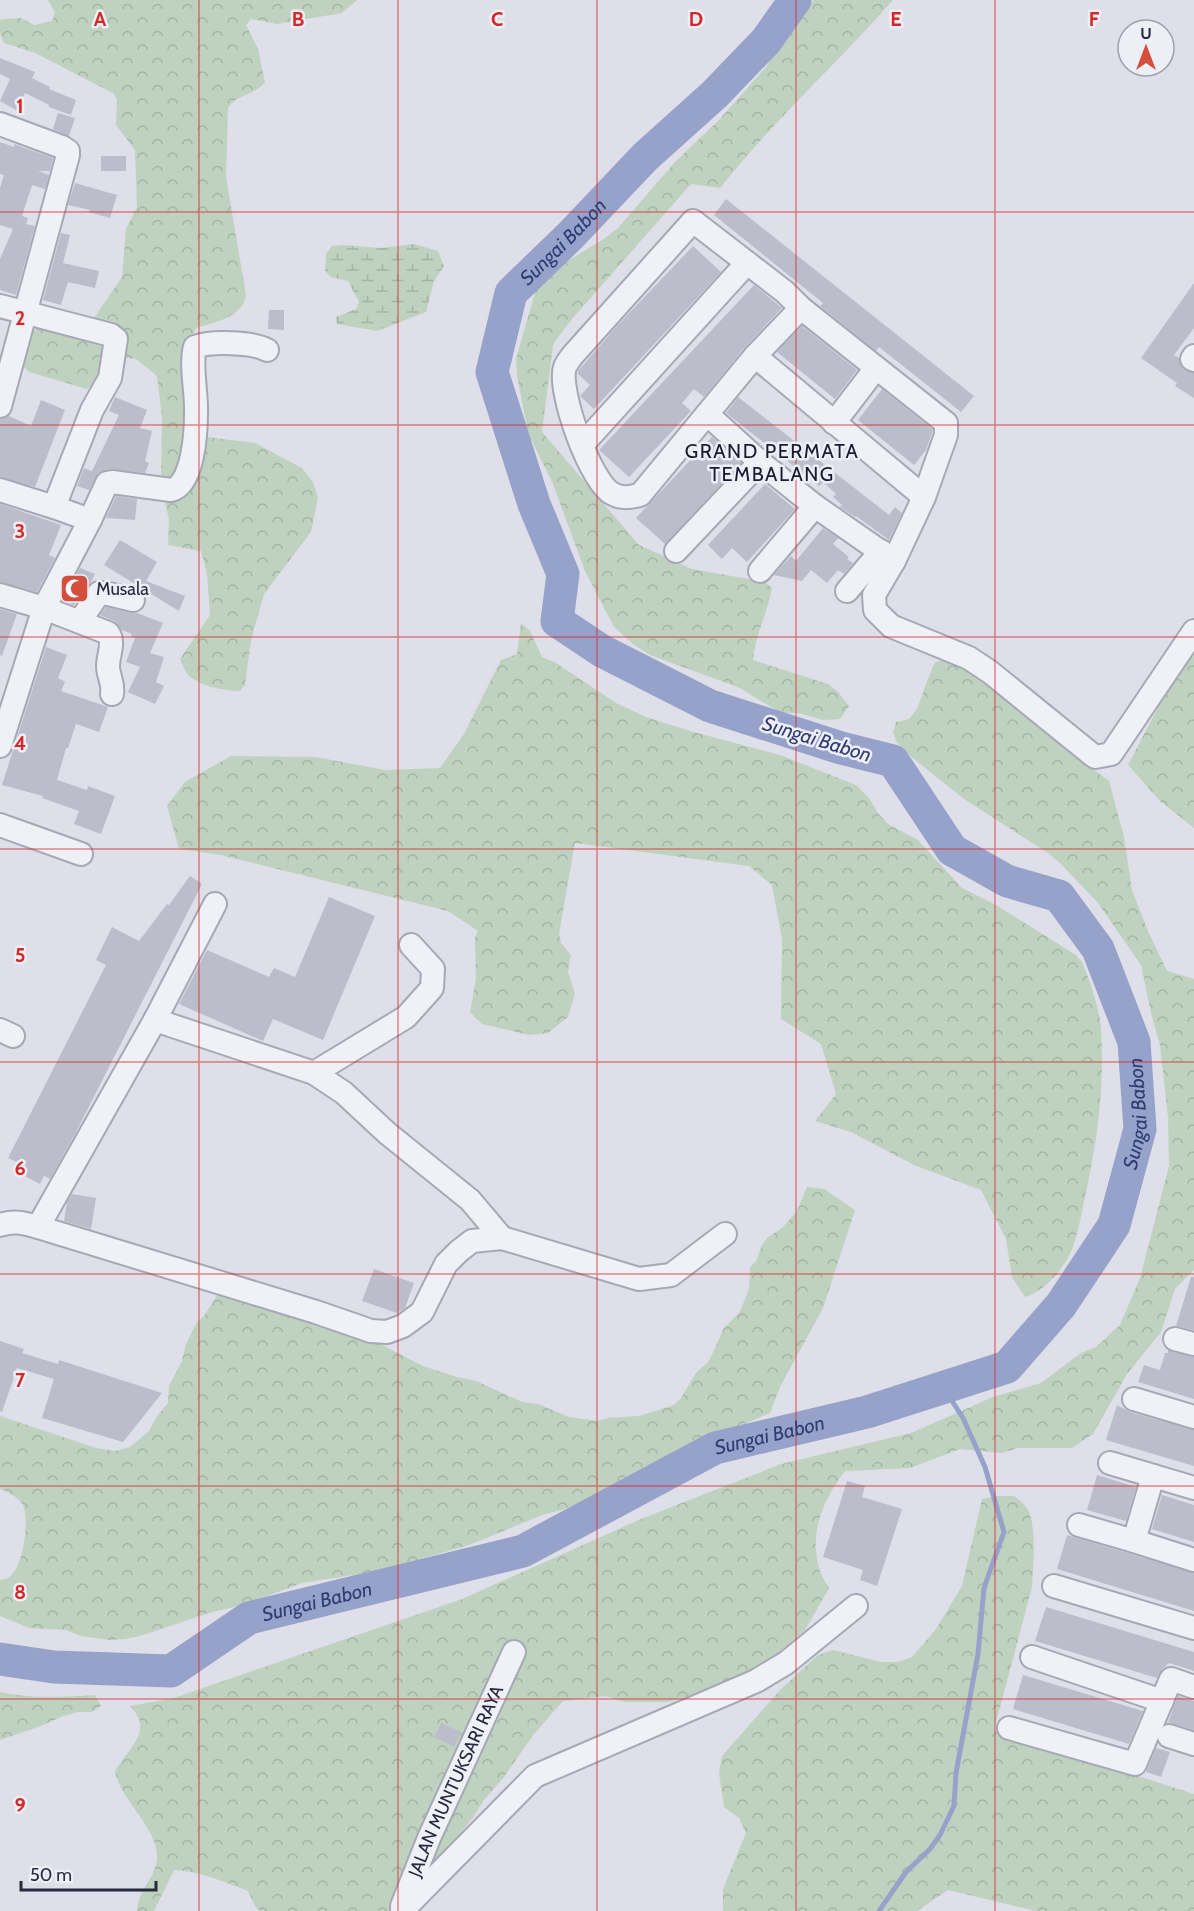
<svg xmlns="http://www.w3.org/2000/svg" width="1194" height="1911" font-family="Cabin,sans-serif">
  <defs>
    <pattern id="forest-crowns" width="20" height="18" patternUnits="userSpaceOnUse" patternTransform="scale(1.5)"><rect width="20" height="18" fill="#bed2bf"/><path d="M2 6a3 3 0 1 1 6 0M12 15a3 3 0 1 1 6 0" fill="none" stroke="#a3b4a5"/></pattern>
    <pattern id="wetland-marsh" width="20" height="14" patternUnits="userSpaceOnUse" patternTransform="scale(1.5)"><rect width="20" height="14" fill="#bed2bf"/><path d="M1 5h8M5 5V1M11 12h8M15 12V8" fill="none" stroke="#a3b4a5"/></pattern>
  </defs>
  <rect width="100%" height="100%" fill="#dedfe8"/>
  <g fill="url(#forest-crowns)">
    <path d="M48,0H357L342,13L277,24L251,19L246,25L258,49L265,82C256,95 236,94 228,108L226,177L246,295C242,318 215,322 196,328C181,358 191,394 194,426L207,437L255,443L302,468L313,482L318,498L311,532L264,594L251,640L245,685L240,691C226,691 200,686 189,676C185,672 183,665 180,659L210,615L207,574L201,551L168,545L169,520L161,485L162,417L157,376L136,359L118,357L101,368L94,384L87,389L29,372L22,365L31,333L46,323L92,321L122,277L126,229L137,207L135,150L116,125L117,100L113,93L35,53L4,43L0,34V20L2,19L20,18L35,25L52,21L55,13Z"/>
    <path d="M814,0H893C837,64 773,121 720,188L691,184L572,319L556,340L553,345L542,432L639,545L692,569L766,582V583L772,588C768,612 755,635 753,660L828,684L838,692L849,706L840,719L823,720L798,713H781L740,688L650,655L633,644L614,627L585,571L553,484L528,433L517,375L516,359L536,289L545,275L605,238L618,228L676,161L718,121L766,67L786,35Z"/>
    <path d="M521,623L530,631L542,657L556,663L616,703L646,717L690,731L780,755L856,785L869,798L877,812L888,824L918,840L962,888L996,905L1076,955L1082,962C1089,977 1100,1011 1101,1028C1105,1085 1097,1145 1084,1201C1081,1217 1077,1238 1070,1254C1061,1272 1044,1291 1025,1297L1012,1277L1006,1239L981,1190L914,1165L851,1132L815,1121L836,1094L821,1044L781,1019L782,939L772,885L749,866L575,843L559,934L561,943L571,955L568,972L575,994L568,1017L548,1033L529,1035L482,1024L470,1012L476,978L475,938L478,931L448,911L221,855L179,849L167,806L185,782L231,756L316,757L385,770L440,768L464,734L501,660L517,654Z"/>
    <polygon points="1194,647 1194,828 1160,801 1128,765 1182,662"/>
    <path d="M953,658L995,687L1010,704L1038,722L1078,758L1109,781L1124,837L1132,890L1148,931L1167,971L1194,979V1270L1175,1289L1161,1332L1127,1374L1093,1434L1072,1448H1018L1002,1453L960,1449L910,1468L845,1471C823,1500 808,1534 820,1571C822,1577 826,1583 829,1588L805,1630L799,1636L771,1658L725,1687L668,1702H625L606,1696L563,1701L534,1734L504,1777L484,1800L474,1816L429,1873L392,1911H260L255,1906L248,1891C224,1882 200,1871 174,1870L154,1911H137C138,1890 155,1879 157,1859C159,1829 122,1802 115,1772C128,1747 155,1732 130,1706L174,1698L462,1599L641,1519L781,1464L911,1433L993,1397L1041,1383L1081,1353L1096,1347L1120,1325L1140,1278L1169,1166L1168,1117L1160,1045L1151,1013L1141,965L1098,903L1061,864L1048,853L964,799L909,755L896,741L893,732L896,722L909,719L917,709L933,666L936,662Z"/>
    <path d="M807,1187L824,1189L855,1210L823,1308L780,1387L770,1413L645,1467L577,1504L562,1510L545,1514L469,1545L379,1571L302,1583L246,1604L209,1613L143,1635L126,1639L109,1640L81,1636L66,1630L29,1628L0,1616V1580C3,1579 6,1579 9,1577C23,1569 30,1520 23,1505C18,1497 9,1492 0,1489V1416L96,1448L115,1451L130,1447L149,1431L157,1416L168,1403L169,1386L182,1361L186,1344L197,1322L204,1316L220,1291L345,1326L423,1366L457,1377L476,1381L522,1402L538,1404L569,1417L598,1421L607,1418L639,1416L674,1405L681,1398L696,1373L709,1361L724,1328L740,1312L743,1304L749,1289L750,1267L756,1261L762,1245L767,1238L782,1228L797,1211Z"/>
    <path d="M997,1496H1014C1019,1500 1025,1504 1028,1510C1037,1528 1033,1566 1032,1587L994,1730L1194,1794V1911H1036L948,1890L917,1911H723V1889L746,1833L739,1818L724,1807L719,1773L722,1756L781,1689L818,1655L833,1650L881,1662H898L912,1657L936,1629L962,1586L982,1499Z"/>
    <path d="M0,1692C31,1699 63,1697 95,1695L101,1706L92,1712H77L61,1717L41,1726L0,1740Z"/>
  </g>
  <polygon fill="url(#wetland-marsh)" points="414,244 438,251 444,266 434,281 426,312 377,331 337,324 336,317 356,309 359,302 348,281 331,277 325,271 326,254 332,246 342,245 381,248"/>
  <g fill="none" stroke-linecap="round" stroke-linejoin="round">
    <polyline stroke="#97a2ca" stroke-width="5" points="879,1911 906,1872 930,1849 940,1835 954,1806 956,1773 978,1654 984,1588 1004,1532 985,1467 963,1418 943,1387"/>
    <path stroke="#97a2ca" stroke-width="33" id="s1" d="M0,1659L54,1667L171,1671L249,1618L523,1551L715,1448L867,1412L1007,1367L1061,1305L1114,1225L1140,1129L1134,1042L1098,949L1059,896L1007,881L952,850L893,761L841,748L710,706L602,651L557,621L563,574L534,504L492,372L511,293L571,235L645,157L715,94L766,41L795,0"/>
  </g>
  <g fill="#bbbdcb">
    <polygon points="0,58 35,72 32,78 50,87 49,89 76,100 71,115 49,107 49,105 25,93 16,110 0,101 10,79 0,74"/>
    <polygon points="58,113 75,118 69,136 53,129"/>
    <polygon points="0,142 14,147 14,144 53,158 50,171 38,171 49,175 45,189 32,185 22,216 28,218 26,224 35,226 16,295 0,290 0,259 13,229 0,225 0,188 4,175 0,174"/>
    <rect x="101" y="156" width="25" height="15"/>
    <polygon points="75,183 117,195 110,218 89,212 90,210 68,205"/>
    <polygon points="726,199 974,396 961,412 879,347 876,351 820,306 823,303 714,215"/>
    <polygon points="61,233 70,235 63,263 99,271 95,288 68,282 61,305 43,300"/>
    <polygon points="693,246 721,272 594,409 580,396 590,385 578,374 578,371 617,326"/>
    <polygon points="1194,283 1194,328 1174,355 1179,358 1181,366 1186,371 1194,373 1194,398 1175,386 1177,383 1141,358"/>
    <polygon points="754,285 782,308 745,347 704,397 694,389 682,403 691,411 629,477 599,450"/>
    <polygon points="269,310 284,310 284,330 268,329"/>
    <polygon points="802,326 857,370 835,399 777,352"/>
    <polygon points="882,389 933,430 926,450 914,465 858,420"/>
    <polygon points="115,397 147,410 140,428 152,431 145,461 149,463 145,473 109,469 98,473 89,490 77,486 84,468 92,471 119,415 109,411"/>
    <polygon points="738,397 889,515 895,507 902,513 889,540 856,516 855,517 840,507 842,505 833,497 836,494 823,482 819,486 726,413"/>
    <polygon points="41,400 65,410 35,487 0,477 0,419 9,416 31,426"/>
    <polygon points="712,437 741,463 665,544 636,518"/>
    <polygon points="765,484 795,509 747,562 732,548 722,559 708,545"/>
    <polygon points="116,496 137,499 135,520 106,518"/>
    <polygon points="0,504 61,525 49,555 55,558 37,592 0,582"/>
    <polygon points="823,528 838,538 833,544 849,557 847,559 853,563 844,574 838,570 827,583 811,570 802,581 774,575 791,556 796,561"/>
    <polygon points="120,540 157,562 146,581 185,596 179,611 104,565"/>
    <polygon points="80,568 95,574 91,582 74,605 63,601"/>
    <polygon points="106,607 130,613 137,613 163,623 150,653 164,657 156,682 164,686 155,704 128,692 140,667 126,662 135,638 131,636 132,634 122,630 114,621 100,615"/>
    <polygon points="0,609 17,614 2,656 0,655"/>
    <polygon points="46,647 67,655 58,678 65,682 61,691 108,707 99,732 76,724 68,748 66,748 57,780 87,790 88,786 115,796 101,834 74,824 79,811 42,798 43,796 2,785"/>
    <polygon points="190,876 202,884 75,1134 50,1179 44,1176 40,1184 15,1171 19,1163 8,1158 106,965 96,960 112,927 139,941 167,904 169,905"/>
    <polygon points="329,897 375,916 323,1040 273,1019 263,1041 179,1004 207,950 269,977 274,968 295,977"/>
    <polygon points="72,1194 96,1198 91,1229 64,1221 67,1202"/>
    <polygon points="374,1269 414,1283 405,1308 397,1313 362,1301"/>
    <polygon points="1191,1277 1194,1277 1194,1330 1176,1326"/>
    <polygon points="0,1341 24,1349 22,1353 58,1364 59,1360 162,1393 123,1442 42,1418 54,1379 17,1368 2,1412 0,1411"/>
    <polygon points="1168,1350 1194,1357 1194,1399 1138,1382 1144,1365 1160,1370 1165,1353 1168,1353"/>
    <polygon points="1117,1405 1130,1412 1194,1430 1194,1466 1106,1440"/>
    <polygon points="1097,1475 1136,1487 1126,1521 1087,1510"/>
    <polygon points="847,1481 865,1486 862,1497 902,1509 877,1586 860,1580 863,1570 823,1557"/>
    <polygon points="1162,1495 1194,1505 1194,1542 1152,1529"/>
    <polygon points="1067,1535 1194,1573 1194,1611 1057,1569"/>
    <polygon points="1046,1607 1194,1652 1194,1671 1169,1663 1162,1669 1157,1678 1035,1641"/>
    <polygon points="1023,1675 1143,1711 1129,1744 1013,1709"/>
    <polygon points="1178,1696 1194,1701 1194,1730 1168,1722"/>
    <polygon points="441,1723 461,1732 454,1747 434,1737"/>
    <polygon points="1156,1748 1170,1752 1161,1777 1146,1772"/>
  </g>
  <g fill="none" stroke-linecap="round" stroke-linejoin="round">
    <defs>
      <g id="minor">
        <polyline points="0,124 62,147 68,151 68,155 0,406"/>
        <polyline points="0,306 111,335 116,339 110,378 92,410 54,507 90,520 44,608 0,746"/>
        <polyline points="755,356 924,497 894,561 874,595 875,610 891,626 969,658 990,672 1095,757 1111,754 1194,631"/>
        <polyline points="1194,356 1192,359 1194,360"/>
        <path d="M707,414L640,495C631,497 622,499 613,494C591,484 557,390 565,367C566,364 570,359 572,356L693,221L785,292L801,308"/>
        <polyline points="834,423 876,368"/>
        <polyline points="582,445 747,263"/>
        <polyline points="0,490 54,507"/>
        <path d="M90,520L107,483L112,482L171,490C193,485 196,433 196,413C197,394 190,365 195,347C210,341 253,342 267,350"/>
        <polyline points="676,551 760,462"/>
        <polyline points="894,561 815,506 760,462 707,414 755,356 801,308 946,423 946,435 924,497"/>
        <polyline points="760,571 815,506"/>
        <polyline points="847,591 881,551"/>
        <path d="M0,595L44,608L108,633C115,642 108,655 108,666C108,676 114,683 112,694"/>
        <polyline points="80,621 99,593 104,593 133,600"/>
        <polyline points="0,825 81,854"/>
        <polyline points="155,1020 314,1073 344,1093 387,1133 470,1200 502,1238"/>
        <polyline points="0,1030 13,1036"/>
        <polyline points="314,1073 406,1017 432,988 433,969 411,945"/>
        <path d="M0,1225C14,1220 24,1223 38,1227L316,1312L371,1331L387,1332L403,1326L422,1312L446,1264L459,1251L472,1241L502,1238L639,1279L671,1275L725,1234"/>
        <polyline points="38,1227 155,1020 215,904"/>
        <polyline points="1175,1339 1194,1344"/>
        <polyline points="1134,1399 1194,1417"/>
        <polyline points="1110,1463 1194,1488"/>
        <polyline points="1079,1525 1134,1541 1153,1476"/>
        <polyline points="1134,1541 1194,1560"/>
        <polyline points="1054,1586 1194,1628"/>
        <polyline points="1032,1657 1162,1701"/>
        <polyline points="1009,1728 1135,1764 1171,1679 1194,1687"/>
        <polyline points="1169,1736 1194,1744"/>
        <path id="s2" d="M402,1906L429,1838L514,1652"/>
        <polyline points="402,1911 535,1776 756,1681 786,1663 856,1606"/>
      </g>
    </defs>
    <use href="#minor" stroke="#a7a8b5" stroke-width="26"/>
    <use href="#minor" stroke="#f0f1f6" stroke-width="22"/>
  </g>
  <path fill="none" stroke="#d62828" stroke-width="1.5" stroke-opacity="0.55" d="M199,0V1911M398,0V1911M597,0V1911M796,0V1911M995,0V1911M0,212H1194M0,425H1194M0,637H1194M0,849H1194M0,1062H1194M0,1274H1194M0,1486H1194M0,1699H1194"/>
  <defs>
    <symbol id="mosque-square" viewBox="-11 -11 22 22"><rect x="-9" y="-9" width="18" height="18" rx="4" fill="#d34e3d" stroke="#edeef6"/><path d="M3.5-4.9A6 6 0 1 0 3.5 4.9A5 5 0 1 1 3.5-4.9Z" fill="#fff"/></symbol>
  </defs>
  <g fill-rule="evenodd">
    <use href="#mosque-square" x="58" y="572" width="33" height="33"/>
  </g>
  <g text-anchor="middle" stroke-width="5" stroke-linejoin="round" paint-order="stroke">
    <g font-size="18" fill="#26293f" stroke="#edeef6" text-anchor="start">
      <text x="96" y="595">Musala</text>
    </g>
    <g font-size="18" fill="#26293f" stroke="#edeef6">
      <text dy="6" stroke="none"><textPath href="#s2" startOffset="136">JALAN MUNTUKSARI RAYA</textPath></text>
    </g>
    <g font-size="20" font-style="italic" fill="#2f3c74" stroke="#edeef6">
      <text dy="7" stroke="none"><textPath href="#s1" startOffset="2606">Sungai Babon</textPath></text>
      <text transform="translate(817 739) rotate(17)" y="7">Sungai Babon</text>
      <text dy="7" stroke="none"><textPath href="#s1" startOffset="1362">Sungai Babon</textPath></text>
      <text dy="7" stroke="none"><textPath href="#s1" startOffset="822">Sungai Babon</textPath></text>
      <text dy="7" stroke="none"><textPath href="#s1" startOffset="336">Sungai Babon</textPath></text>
    </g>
    <g font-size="20" letter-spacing="1.5" fill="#191b30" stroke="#edeef6">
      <text x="772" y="458">GRAND PERMATA<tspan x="772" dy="23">TEMBALANG</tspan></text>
    </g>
  </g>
  <g font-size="20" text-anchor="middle" font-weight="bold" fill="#d62828" stroke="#edeef6" stroke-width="5" stroke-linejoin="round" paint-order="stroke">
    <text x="100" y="26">A</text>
    <text x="298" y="26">B</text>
    <text x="497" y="26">C</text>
    <text x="696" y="26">D</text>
    <text x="896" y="26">E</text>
    <text x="1094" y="26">F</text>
    <text x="20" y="113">1</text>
    <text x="20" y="325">2</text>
    <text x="20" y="538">3</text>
    <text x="20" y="750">4</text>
    <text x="20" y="962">5</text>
    <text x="20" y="1175">6</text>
    <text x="20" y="1387">7</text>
    <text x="20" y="1599">8</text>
    <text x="20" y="1812">9</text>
  </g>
  <g transform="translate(1146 48)"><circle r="28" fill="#edeef6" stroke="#9d9fad" stroke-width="1.5"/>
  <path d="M0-4.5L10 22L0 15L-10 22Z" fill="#d34e3d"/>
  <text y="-9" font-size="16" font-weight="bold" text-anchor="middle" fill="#26293f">U</text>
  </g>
  <path d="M21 1881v9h135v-9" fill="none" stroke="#26293f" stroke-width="3"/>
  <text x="30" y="1881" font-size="18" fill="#26293f" stroke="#edeef6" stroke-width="4.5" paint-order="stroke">50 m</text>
</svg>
